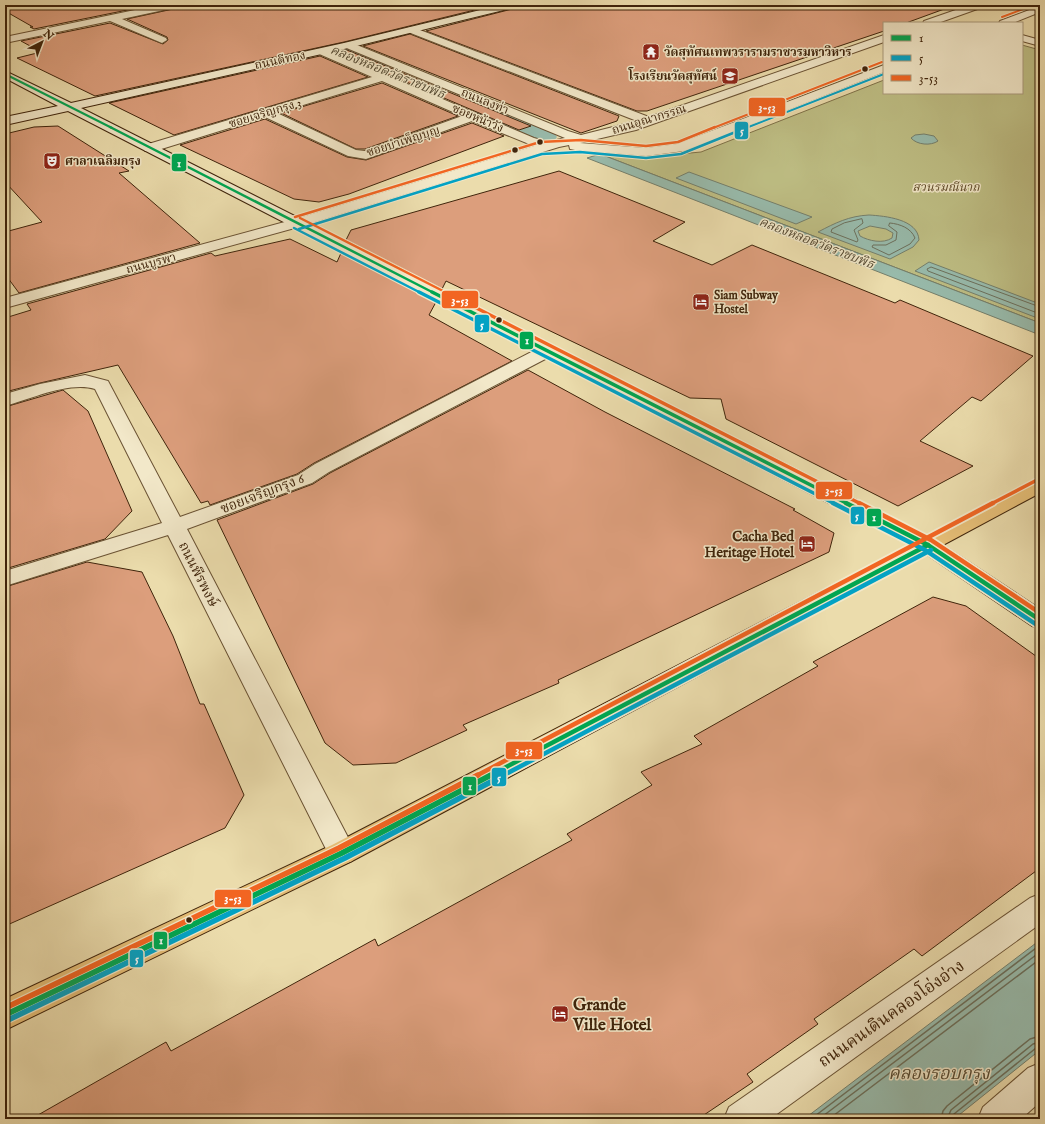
<svg xmlns="http://www.w3.org/2000/svg" width="1045" height="1124" font-family="'IM FELL English','Noto Serif Thai',serif">
  <rect width="100%" height="100%" fill="#ebdcac"/>
  <filter id="stains"><feTurbulence type="fractalNoise" baseFrequency=".005" numOctaves="4"/><feColorMatrix values="0 0 0 0 .2 0 0 0 0 .09 0 0 0 0 .02 0 0 0 .5 -.17"/></filter>
  <radialGradient id="worn" r=".72"><stop offset=".6" stop-color="#630" stop-opacity="0"/><stop offset="1" stop-color="#630" stop-opacity=".3"/></radialGradient>
  <polygon fill="#bebe84" stroke="#7e7148" points="1022,45 1040,50 1040,323 600,154 658,156 701,152 884,80 884,93 1022,93"/>
  <g fill="#98bbac" stroke="#747f6c" fill-rule="evenodd">
    <path d="M924,134L934,136L938,141C931,146 917,145 911,138L915,135Z"/>
    <polygon points="600,154 1040,323 1040,335 587,158"/>
    <polygon points="689,172 812,217 796,224 676,178"/>
    <path d="M869,215C885,216 918,219 919,240L913,247L890,259L818,232C835,223 849,216 869,215ZM870,226L886,229L893,233L892,238C883,244 869,241 860,236L858,231Z"/>
    <polygon points="929,262 1040,304 1040,319 915,271"/>
    <polygon points="1040,940 1040,1050 954,1119 804,1119"/>
  </g>
  <g fill="none" stroke-linecap="round" stroke-linejoin="round">
    <g stroke="#6c705c" stroke-width="1">
      <polygon points="862,219 863,223 854,230 858,240 857,242 831,232 832,229 844,223"/>
      <path d="M890,223C900,224 911,228 915,238L910,244L889,255L872,247L873,245H886L896,240L897,232L889,226Z"/>
      <polyline points="1040,307 931,267 927,269 928,271 1040,314"/>
    </g>
    <g stroke="#6c705c" stroke-width="1.5">
      <polyline points="811,1119 1040,945"/>
      <polyline points="819,1119 1040,952"/>
      <polyline points="829,1119 1040,959"/>
      <polyline points="941,1119 943,1111 947,1106 1030,1039 1040,1036"/>
      <polyline points="947,1119 951,1110 1033,1044 1040,1042"/>
      <polyline points="952,1119 954,1114 1036,1048 1040,1047"/>
    </g>
    <g fill="#98bbac" fill-rule="evenodd">
      <polygon points="222,5 242,5 387,65 389,69 387,73 381,74 375,73 224,8"/>
      <polygon points="484,106 554,133 557,137 554,141 547,143 540,141 478,115 475,111 478,107"/>
    </g>
  </g>
  <g fill="#dc9e7c" stroke="#3f240b">
    <polygon points="5,5 152,5 34,29 30,27 33,27 5,11"/>
    <polygon points="179,5 495,5 344,42 95,96 17,58 41,52 21,41 110,23 163,44 168,40 167,37 127,19 173,9"/>
    <polygon points="520,5 947,5 947,8 906,23 884,23 884,31 647,111 637,111 426,31 516,8"/>
    <polygon points="410,34 619,116 617,121 581,133 363,46"/>
    <polygon points="347,50 531,126 519,130 336,52"/>
    <polygon points="320,56 368,77 174,135 109,103"/>
    <polygon points="382,83 458,116 365,149 356,149 281,113"/>
    <polygon points="265,119 347,157 366,160 472,123 504,136 349,194 319,202 294,199 180,145"/>
    <polygon points="58,126 129,171 119,173 200,243 19,293 5,274 5,232 42,222 5,182 5,134 34,127"/>
    <polygon points="559,171 685,222 653,241 712,265 752,245 895,303 900,300 1033,356 981,401 972,397 920,441 973,466 898,506 726,419 721,399 690,398 446,281 442,289 346,240 351,230"/>
    <polygon points="290,239 337,262 341,253 436,302 429,315 512,361 314,463 297,474 210,505 208,501 201,503 118,365 40,383 5,392 5,318 31,310 27,304 211,253 215,256"/>
    <polygon points="528,370 605,412 795,509 793,510 834,533 829,552 558,680 559,683 463,725 467,730 396,763 353,765 325,743 217,520 313,484 330,473"/>
    <polygon points="63,390 88,411 132,511 105,539 5,569 5,407"/>
    <polygon points="87,562 142,572 173,636 200,704 204,704 244,795 225,828 5,926 5,587"/>
    <polygon points="933,597 966,606 1040,659 1040,868 922,956 914,949 814,1019 818,1024 747,1074 753,1082 698,1119 31,1119 166,1042 171,1051 375,939 378,946 572,840 567,834 652,785 641,772 702,744 694,736 818,666 813,662"/>
  </g>
  <g fill="none" stroke-linecap="round" stroke-linejoin="round">
    <defs>
      <g id="street">
        <polygon points="159,5 178,5 173,8 122,19 166,38 167,40 162,43 110,21 5,43 5,37"/>
        <polygon points="970,5 985,5 983,7 938,23 923,23 924,21"/>
        <polygon points="1040,6 1040,12 1013,23 999,23 1000,21"/>
        <path d="M412,27L649,117L884,35V42L636,130L580,143L646,148L677,144L884,65V72L684,151L646,156L575,150L570,149L569,145L559,147L302,226L5,308V298L292,220L534,146L472,121L366,159L348,156L265,117L155,151H145L144,148L145,145L372,77L317,53L316,51L317,49H325L534,138L548,142L565,138L344,47L343,45L344,43H352L568,131L581,135L637,121L408,32L407,30L408,28ZM382,81L462,116L365,151L356,150L277,113Z"/>
        <polygon points="1022,35 1040,40 1040,46 1022,41"/>
        <path d="M547,346L553,347L556,351L553,355L329,472L312,483L187,529L352,845L356,853L352,861L342,865L332,861L168,535L5,586V571L162,523L95,389C69,381 31,399 5,406V394L40,384L85,375L108,381L180,517L298,475L315,464L541,347Z"/>
        <polygon points="1040,894 1040,924 770,1119 724,1119 729,1107 1030,898"/>
        <polygon points="1040,1063 1040,1102 1021,1119 978,1119 983,1107 1028,1068"/>
      </g>
      <polygon id="secondary" points="501,5 518,5 516,7 344,49 81,108 936,540 939,545 936,550 928,552 920,550 68,111 5,125 5,117 58,106 5,78 5,71 71,103 344,43"/>
      <polygon id="primary" points="1040,479 1040,493 943,545 1040,609 1040,628 1032,626 926,554 352,861 5,1030 5,999 332,845 1033,481"/>
    </defs>
    <use href="#street" stroke="#6a5233" stroke-width="2"/>
    <use href="#secondary" stroke="#3f240b" stroke-width="2"/>
    <use href="#primary" stroke="#3f240b" stroke-width="2"/>
    <use href="#street" fill="#f2e8c9" fill-rule="evenodd"/>
    <use href="#secondary" fill="#f2e8c9" fill-rule="evenodd"/>
    <use href="#primary" fill="#e6be76" fill-rule="evenodd"/>
    <defs>
      <polyline id="bus-1-far4" points="5,74 112,128"/>
      <polyline id="bus-1-far3" points="110,127 434,293"/>
      <polyline id="bus-1-far2" points="432,292 848,504"/>
      <g id="bus-1-far1">
        <polyline points="846,503 928,545 1040,620"/>
        <polyline points="489,776 928,545"/>
      </g>
      <polyline id="bus-1" points="5,1015 342,853 491,775"/>
      <polyline id="bus-2-far4" points="746,128 884,74"/>
      <g id="bus-2-far3">
        <polyline points="294,228 421,293"/>
        <polyline points="299,229 542,154 580,152 646,158 681,154 748,127"/>
      </g>
      <polyline id="bus-2-far2" points="419,292 835,504"/>
      <g id="bus-2-far1">
        <polyline points="833,503 925,550 1037,625"/>
        <polyline points="502,776 931,550"/>
      </g>
      <polyline id="bus-2" points="8,1020 345,858 504,775"/>
      <g id="bus-3-far4">
        <polyline points="1002,17 1034,5"/>
        <polyline points="713,128 882,62"/>
      </g>
      <g id="bus-3-far3">
        <polyline points="295,217 540,142 581,140 646,146 678,142 715,127"/>
        <polyline points="300,218 447,293"/>
      </g>
      <g id="bus-3-far2">
        <polyline points="445,292 861,504"/>
        <polyline points="991,504 1037,480"/>
      </g>
      <g id="bus-3-far1">
        <polyline points="859,503 931,540 1040,613"/>
        <polyline points="476,776 993,503"/>
      </g>
      <polyline id="bus-3" points="5,1008 339,848 478,775"/>
    </defs>
    <use href="#bus-1-far4" stroke="#f2e8c9" stroke-width="3.5"/>
    <use href="#bus-1-far3" stroke="#f2e8c9" stroke-width="4.5"/>
    <use href="#bus-1-far2" stroke="#f2e8c9" stroke-width="6"/>
    <use href="#bus-1-far1" stroke="#f2e8c9" stroke-width="8"/>
    <use href="#bus-1" stroke="#f2e8c9" stroke-width="8"/>
    <use href="#bus-2-far4" stroke="#f2e8c9" stroke-width="3.5"/>
    <use href="#bus-2-far3" stroke="#f2e8c9" stroke-width="4.5"/>
    <use href="#bus-2-far2" stroke="#f2e8c9" stroke-width="6"/>
    <use href="#bus-2-far1" stroke="#f2e8c9" stroke-width="8"/>
    <use href="#bus-2" stroke="#f2e8c9" stroke-width="8"/>
    <use href="#bus-3-far4" stroke="#f2e8c9" stroke-width="3.5"/>
    <use href="#bus-3-far3" stroke="#f2e8c9" stroke-width="4.5"/>
    <use href="#bus-3-far2" stroke="#f2e8c9" stroke-width="6"/>
    <use href="#bus-3-far1" stroke="#f2e8c9" stroke-width="8"/>
    <use href="#bus-3" stroke="#f2e8c9" stroke-width="8"/>
    <use href="#bus-1-far4" stroke="#00a651" stroke-width="2"/>
    <use href="#bus-1-far3" stroke="#00a651" stroke-width="2.5"/>
    <use href="#bus-1-far2" stroke="#00a651" stroke-width="3.5"/>
    <use href="#bus-1-far1" stroke="#00a651" stroke-width="4.5"/>
    <use href="#bus-1" stroke="#00a651" stroke-width="5.5"/>
    <use href="#bus-2-far4" stroke="#03a2c4" stroke-width="2"/>
    <use href="#bus-2-far3" stroke="#03a2c4" stroke-width="2.5"/>
    <use href="#bus-2-far2" stroke="#03a2c4" stroke-width="3.5"/>
    <use href="#bus-2-far1" stroke="#03a2c4" stroke-width="4.5"/>
    <use href="#bus-2" stroke="#03a2c4" stroke-width="5.5"/>
    <use href="#bus-3-far4" stroke="#f26522" stroke-width="2"/>
    <use href="#bus-3-far3" stroke="#f26522" stroke-width="2.5"/>
    <use href="#bus-3-far2" stroke="#f26522" stroke-width="3.5"/>
    <use href="#bus-3-far1" stroke="#f26522" stroke-width="4.5"/>
    <use href="#bus-3" stroke="#f26522" stroke-width="5.5"/>
  </g>
  <defs>
    <symbol id="temple-square" viewBox="-11 -11 22 22"><rect x="-9" y="-9" width="18" height="18" rx="4" fill="#8f2418" stroke="#f2e8c9"/><path d="M0-6L5-2H3V0L6.5 2.5H4V6H1.5V3h-3V6H-4V2.5H-6.5L-3 0V-2H-5Z" fill="#fff"/></symbol>
    <symbol id="school-square" viewBox="-11 -11 22 22"><rect x="-9" y="-9" width="18" height="18" rx="4" fill="#8f2418" stroke="#f2e8c9"/><path d="M0-5L7-2L0 1L-7-2ZM-4 1L0 2.5L4 1V4Q0 6-4 4Z" fill="#fff"/></symbol>
    <symbol id="theatre-square" viewBox="-11 -11 22 22"><rect x="-9" y="-9" width="18" height="18" rx="4" fill="#8f2418" stroke="#f2e8c9"/><path d="M-5-5.5Q0-4 5-5.5V0Q5 5 0 6Q-5 5-5 0ZM-3.3-2.5H-1v1.5H-3.3ZM1-2.5H3.3v1.5H1ZM-2.8 1Q0 5.5 2.8 1Z" fill="#fff"/></symbol>
    <symbol id="hotel-square" viewBox="-11 -11 22 22"><rect x="-9" y="-9" width="18" height="18" rx="4" fill="#8f2418" stroke="#f2e8c9"/><path d="M-6-4.5h1.5V1H6V5H4.5V3h-9V5H-6ZM-4 0a1.8 1.8 0 1 1 3.6 0ZM.5 0V-2.5h3Q6-2.5 6 0Z" fill="#fff"/></symbol>
  </defs>
  <g fill-rule="evenodd">
    <use href="#temple-square" x="641" y="42" width="20" height="20"/>
    <use href="#school-square" x="720" y="66" width="20" height="20"/>
    <use href="#theatre-square" x="42" y="151" width="20" height="20"/>
    <use href="#hotel-square" x="691" y="292" width="20" height="20"/>
    <use href="#hotel-square" x="797" y="534" width="20" height="20"/>
    <use href="#hotel-square" x="550" y="1004" width="20" height="20"/>
  </g>
  <g fill="#3f240b" stroke="#f2e8c9" stroke-width="1.5">
    <circle cx="865" cy="69" r="3.5"/>
    <circle cx="540" cy="142" r="3.5"/>
    <circle cx="515" cy="150" r="3.5"/>
    <circle cx="499" cy="320" r="3.5"/>
    <circle cx="189" cy="920" r="3.5"/>
  </g>
  <g text-anchor="middle" stroke-width="3" stroke-linejoin="round" paint-order="stroke">
    <g font-size="12" font-weight="bold" fill="#3f240b" stroke="#f2e8c9" text-anchor="start">
      <text x="664" y="56">วัดสุทัศนเทพวรารามราชวรมหาวิหาร</text>
      <text x="717" y="80" text-anchor="end">โรงเรียนวัดสุทัศน์</text>
      <text x="65" y="165">ศาลาเฉลิมกรุง</text>
      <text x="714" y="299">Siam Subway<tspan x="714" dy="14">Hostel</tspan></text>
    </g>
    <g font-size="12" fill="#3f240b" stroke="#f2e8c9">
      <text transform="translate(280 60) rotate(-12)" y="4">ถนนตีทอง</text>
      <text transform="translate(485 101) rotate(22)" y="4">ถนนลงท่า</text>
      <text transform="translate(265 113) rotate(-17)" y="4">ซอยเจริญกรุง 3</text>
      <text transform="translate(478 118) rotate(23)" y="4">ซอยหน้าวัง</text>
      <text transform="translate(649 119) rotate(-17)" y="4">ถนนอุณากรรณ</text>
      <text transform="translate(403 141) rotate(-18)" y="4">ซอยบำเพ็ญบุญ</text>
      <text transform="translate(151 263) rotate(-15)" y="4">ถนนบูรพา</text>
    </g>
    <g font-size="12" font-style="italic" fill="#5f4a29" stroke="#f2e8c9">
      <text x="946" y="191">สวนรมณีนาถ</text>
    </g>
    <g font-size="13" font-style="italic" fill="#554a33" stroke="#f2e8c9">
      <text transform="translate(388 71) rotate(22)" y="5">คลองหลอดวัดราชบพิธ</text>
      <text transform="translate(817 242) rotate(21)" y="5">คลองหลอดวัดราชบพิธ</text>
    </g>
    <g font-size="14" fill="#3f240b" stroke="#f2e8c9">
      <text transform="translate(262 493) rotate(-21)" y="5">ซอยเจริญกรุง 6</text>
      <text transform="translate(199 574) rotate(63)" y="5">ถนนพีรพงษ์</text>
    </g>
    <g font-size="14" font-weight="bold" fill="#3f240b" stroke="#f2e8c9" text-anchor="end">
      <text x="794" y="541">Cacha Bed<tspan x="794" dy="16">Heritage Hotel</tspan></text>
    </g>
    <g font-size="17" font-weight="bold" fill="#3f240b" stroke="#f2e8c9" text-anchor="start">
      <text x="573" y="1010">Grande<tspan x="573" dy="20">Ville Hotel</tspan></text>
    </g>
    <g font-size="17" fill="#3f240b" stroke="#f2e8c9">
      <text transform="translate(891 1013) rotate(-35)" y="6">ถนนคนเดินคลองโอ่งอ่าง</text>
    </g>
    <g font-size="18" font-style="italic" fill="#554a33" stroke="#f2e8c9">
      <text x="939" y="1079">คลองรอบกรุง</text>
    </g>
  </g>
  <g stroke="#f2e8c9" stroke-width="1.5">
    <rect x="748" y="97" width="38" height="20" rx="4" fill="#f26522"/>
    <rect x="734" y="121" width="15" height="19" rx="4" fill="#03a2c4"/>
    <rect x="171" y="153" width="16" height="19" rx="4" fill="#00a651"/>
    <rect x="441" y="290" width="38" height="19" rx="4" fill="#f26522"/>
    <rect x="474" y="314" width="16" height="19" rx="4" fill="#03a2c4"/>
    <rect x="519" y="331" width="15" height="19" rx="4" fill="#00a651"/>
    <rect x="815" y="481" width="38" height="19" rx="4" fill="#f26522"/>
    <rect x="850" y="506" width="15" height="19" rx="4" fill="#03a2c4"/>
    <rect x="866" y="508" width="16" height="19" rx="4" fill="#00a651"/>
    <rect x="505" y="741" width="38" height="19" rx="4" fill="#f26522"/>
    <rect x="491" y="767" width="16" height="20" rx="4" fill="#03a2c4"/>
    <rect x="462" y="776" width="15" height="20" rx="4" fill="#00a651"/>
    <rect x="214" y="889" width="38" height="19" rx="4" fill="#f26522"/>
    <rect x="153" y="931" width="15" height="19" rx="4" fill="#00a651"/>
    <rect x="129" y="949" width="15" height="19" rx="4" fill="#03a2c4"/>
  </g>
  <g font-size="11" text-anchor="middle" font-weight="bold" fill="#fff">
    <text x="767" y="111">3-53</text>
    <text x="742" y="134">5</text>
    <text x="179" y="167">1</text>
    <text x="460" y="304">3-53</text>
    <text x="482" y="328">5</text>
    <text x="527" y="344">1</text>
    <text x="834" y="494">3-53</text>
    <text x="857" y="519">5</text>
    <text x="874" y="521">1</text>
    <text x="524" y="754">3-53</text>
    <text x="499" y="781">5</text>
    <text x="470" y="790">1</text>
    <text x="233" y="902">3-53</text>
    <text x="161" y="944">1</text>
    <text x="137" y="962">5</text>
  </g>
  <rect width="1045" height="1124" fill="none" stroke="#ebdcac" stroke-width="20"/>
  <rect x="6" y="6" width="1033" height="1112" fill="none" stroke="#3f240b" stroke-width="2"/>
  <rect x="10" y="10" width="1025" height="1104" fill="none" stroke="#3f240b"/>
  <rect x="883" y="22" width="140" height="72" fill="#f2e8c9" stroke="#aa9a7d"/>
  <rect x="891" y="35" width="20" height="6" fill="#00a651" stroke="#aa9a7d"/>
  <text x="919" y="42" font-size="12" fill="#3f240b">1</text>
  <rect x="891" y="55" width="20" height="6" fill="#03a2c4" stroke="#aa9a7d"/>
  <text x="919" y="62" font-size="12" fill="#3f240b">5</text>
  <rect x="891" y="75" width="20" height="6" fill="#f26522" stroke="#aa9a7d"/>
  <text x="919" y="82" font-size="12" fill="#3f240b">3-53</text>
  <g transform="translate(42 42) rotate(42)" stroke="#f2e8c9" stroke-width="3" paint-order="stroke">
  <path d="M0-3L7 15L0 10L-7 15Z" fill="#3f240b"/>
  <text y="-6" font-size="11" font-weight="bold" text-anchor="middle" fill="#3f240b">N</text>
  </g>
  <rect width="100%" height="100%" filter="url(#stains)"/>
  <rect width="100%" height="100%" fill="url(#worn)"/>
</svg>
